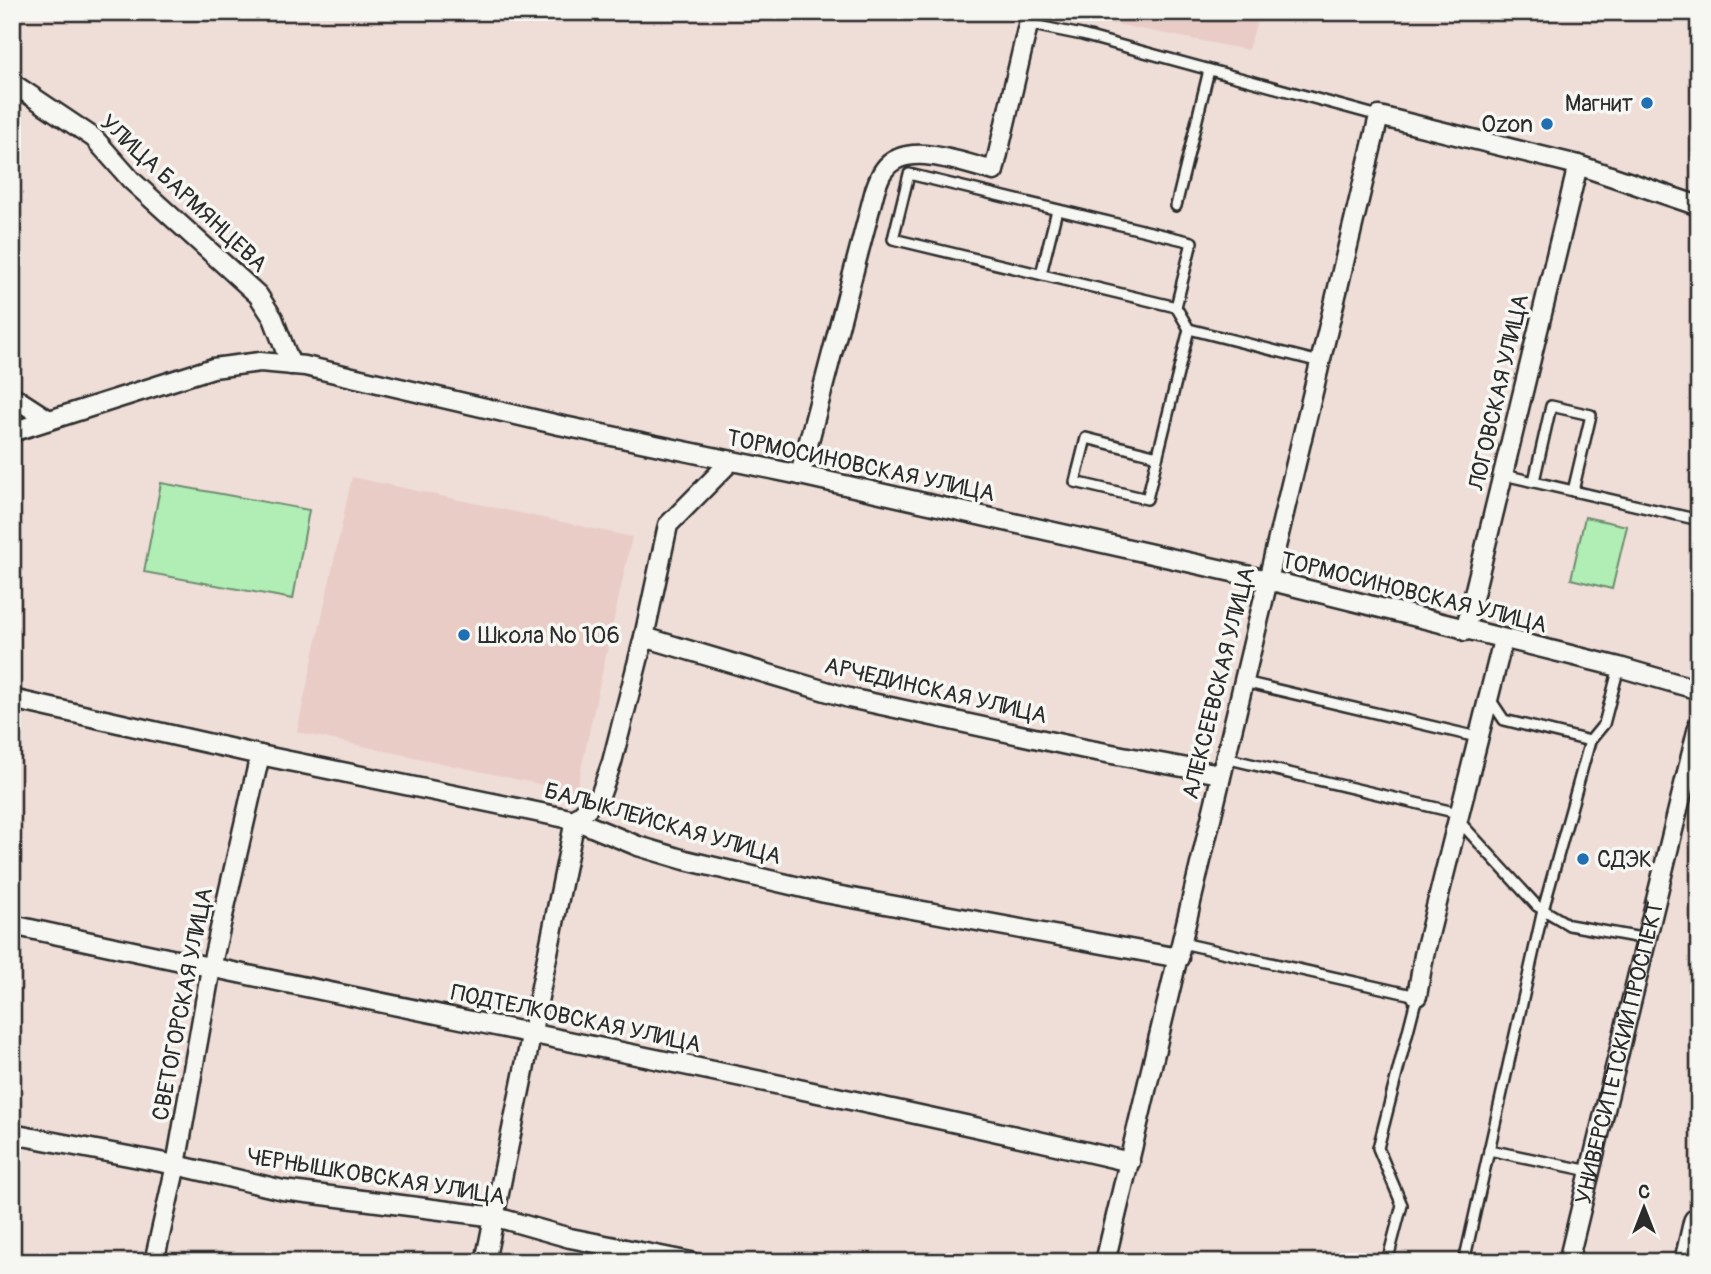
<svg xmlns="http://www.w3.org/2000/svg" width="1711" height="1274" font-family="Pangolin,sans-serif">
  <rect width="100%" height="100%" fill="#efddd8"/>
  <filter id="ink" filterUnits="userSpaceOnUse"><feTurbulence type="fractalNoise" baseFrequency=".0143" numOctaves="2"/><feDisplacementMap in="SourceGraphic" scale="14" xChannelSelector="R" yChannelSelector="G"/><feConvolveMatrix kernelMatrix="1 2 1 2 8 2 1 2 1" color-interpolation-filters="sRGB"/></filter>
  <g filter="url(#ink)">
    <g fill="#eaccc6">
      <polygon points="1054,12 1260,12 1248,50"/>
      <polygon points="352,477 632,537 576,792 297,732"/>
    </g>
    <g fill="#b0eeb5" stroke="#6e8c70" stroke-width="2">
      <polygon points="161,483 309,510 293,599 144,572"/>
      <polygon points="1585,517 1627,526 1612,589 1571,579"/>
    </g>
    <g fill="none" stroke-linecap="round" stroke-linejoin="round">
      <defs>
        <g id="service">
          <polyline points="1028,24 1082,35 1379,116"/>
          <polygon points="909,174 1192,242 1176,307 893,239"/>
          <polyline points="1176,206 1209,70"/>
          <polyline points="1041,274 1057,210"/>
          <polyline points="1176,307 1189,329 1320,362"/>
          <polyline points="1158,456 1086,438 1075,482 1147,499 1189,329"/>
          <polyline points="1504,475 1699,520"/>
          <polyline points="1534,481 1551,406 1591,415 1573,491"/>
          <polyline points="1244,682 1477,737"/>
          <polyline points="1490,699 1504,720 1590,741"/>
          <polyline points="1225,758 1458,813"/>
          <polyline points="1458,820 1537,906 1569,925 1647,939"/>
          <polyline points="1182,943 1417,996 1378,1148 1402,1205 1387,1262"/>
          <polyline points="1489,1150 1590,1171"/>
          <polyline points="1464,1262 1543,910 1590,741 1604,724 1619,667"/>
        </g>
        <g id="minor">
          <polyline points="12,83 94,138 131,180 258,295 273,318 291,365"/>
          <polyline points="12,396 49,420"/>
          <polyline points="12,432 213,368 260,362 305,366 559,425 800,475 1268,580 1619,667 1699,690"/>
          <path d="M800,475L875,190C877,184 880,175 884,170C906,139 964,164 994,171L1031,12"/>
          <polyline points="1465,631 1578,165"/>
          <polyline points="644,637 849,698 1085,749 1220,774"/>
          <polyline points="12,699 260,755 575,820 638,846 685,860 825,893 1179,958"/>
          <path d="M12,925C384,1006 759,1076 1130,1162"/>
          <polyline points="1417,996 1424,955 1503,640"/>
          <polyline points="12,1134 176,1165 283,1190 496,1217 570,1238 691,1262"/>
          <polyline points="154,1262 176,1165 211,968 260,755"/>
          <polyline points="485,1262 575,820 600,796 612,762 644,637 668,525 731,461"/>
          <polyline points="1105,1262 1379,116 1578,165 1699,206"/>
          <path id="s1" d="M1568,1262L1699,723"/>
        </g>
        <polyline id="trunk" points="1690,1262 1699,1223"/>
      </defs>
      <use href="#service" stroke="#2b2b2b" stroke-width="14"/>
      <use href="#minor" stroke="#2b2b2b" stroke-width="23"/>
      <use href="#trunk" stroke="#2b2b2b" stroke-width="35"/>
      <use href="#service" stroke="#f6f6f2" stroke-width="9"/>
      <use href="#minor" stroke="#f6f6f2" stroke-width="18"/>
      <use href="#trunk" stroke="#f6f6f2" stroke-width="30"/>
    </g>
  </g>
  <g fill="#1f6fb2" stroke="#f6f6f2" stroke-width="2.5">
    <circle cx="1647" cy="103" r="7"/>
    <circle cx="1547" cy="124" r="7"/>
    <circle cx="464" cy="635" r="7"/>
    <circle cx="1583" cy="859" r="7"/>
  </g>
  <g text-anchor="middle" stroke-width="7" stroke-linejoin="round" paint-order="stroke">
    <g font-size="23" fill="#2b2b2b" stroke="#f6f6f2" text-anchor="end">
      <text x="1633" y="111">Магнит</text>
      <text x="1533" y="132">Ozon</text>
      <text x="478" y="643" text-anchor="start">Школа № 106</text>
      <text x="1597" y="867" text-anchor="start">СДЭК</text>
    </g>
    <g font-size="23" fill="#2b2b2b" stroke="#f6f6f2">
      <text transform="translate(184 193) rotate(43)" y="8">УЛИЦА БАРМЯНЦЕВА</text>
      <text transform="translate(1498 392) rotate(-77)" y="8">ЛОГОВСКАЯ УЛИЦА</text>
      <text transform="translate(861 465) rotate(12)" y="8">ТОРМОСИНОВСКАЯ УЛИЦА</text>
      <text transform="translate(1414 592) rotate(14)" y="8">ТОРМОСИНОВСКАЯ УЛИЦА</text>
      <text transform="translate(1218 683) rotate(-76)" y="8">АЛЕКСЕЕВСКАЯ УЛИЦА</text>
      <text transform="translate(936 690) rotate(13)" y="8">АРЧЕДИНСКАЯ УЛИЦА</text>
      <text transform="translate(663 823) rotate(16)" y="8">БАЛЫКЛЕЙСКАЯ УЛИЦА</text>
      <text transform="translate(182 1004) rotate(-79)" y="8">СВЕТОГОРСКАЯ УЛИЦА</text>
      <text transform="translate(576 1018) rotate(12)" y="8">ПОДТЕЛКОВСКАЯ УЛИЦА</text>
      <text dy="8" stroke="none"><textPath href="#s1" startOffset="215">УНИВЕРСИТЕТСКИЙ ПРОСПЕКТ</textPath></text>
      <text transform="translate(376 1176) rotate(9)" y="8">ЧЕРНЫШКОВСКАЯ УЛИЦА</text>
    </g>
  </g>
  <rect width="1711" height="1274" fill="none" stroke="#f6f6f2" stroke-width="42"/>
  <rect x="21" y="21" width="1669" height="1232" fill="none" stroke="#2b2b2b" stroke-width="2.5" filter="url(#ink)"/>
  <g transform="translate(1644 1208)" stroke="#f6f6f2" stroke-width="5" paint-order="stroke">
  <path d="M0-5L12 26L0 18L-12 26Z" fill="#2b2b2b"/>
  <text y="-10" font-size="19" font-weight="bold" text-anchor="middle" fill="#2b2b2b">С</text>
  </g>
</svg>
